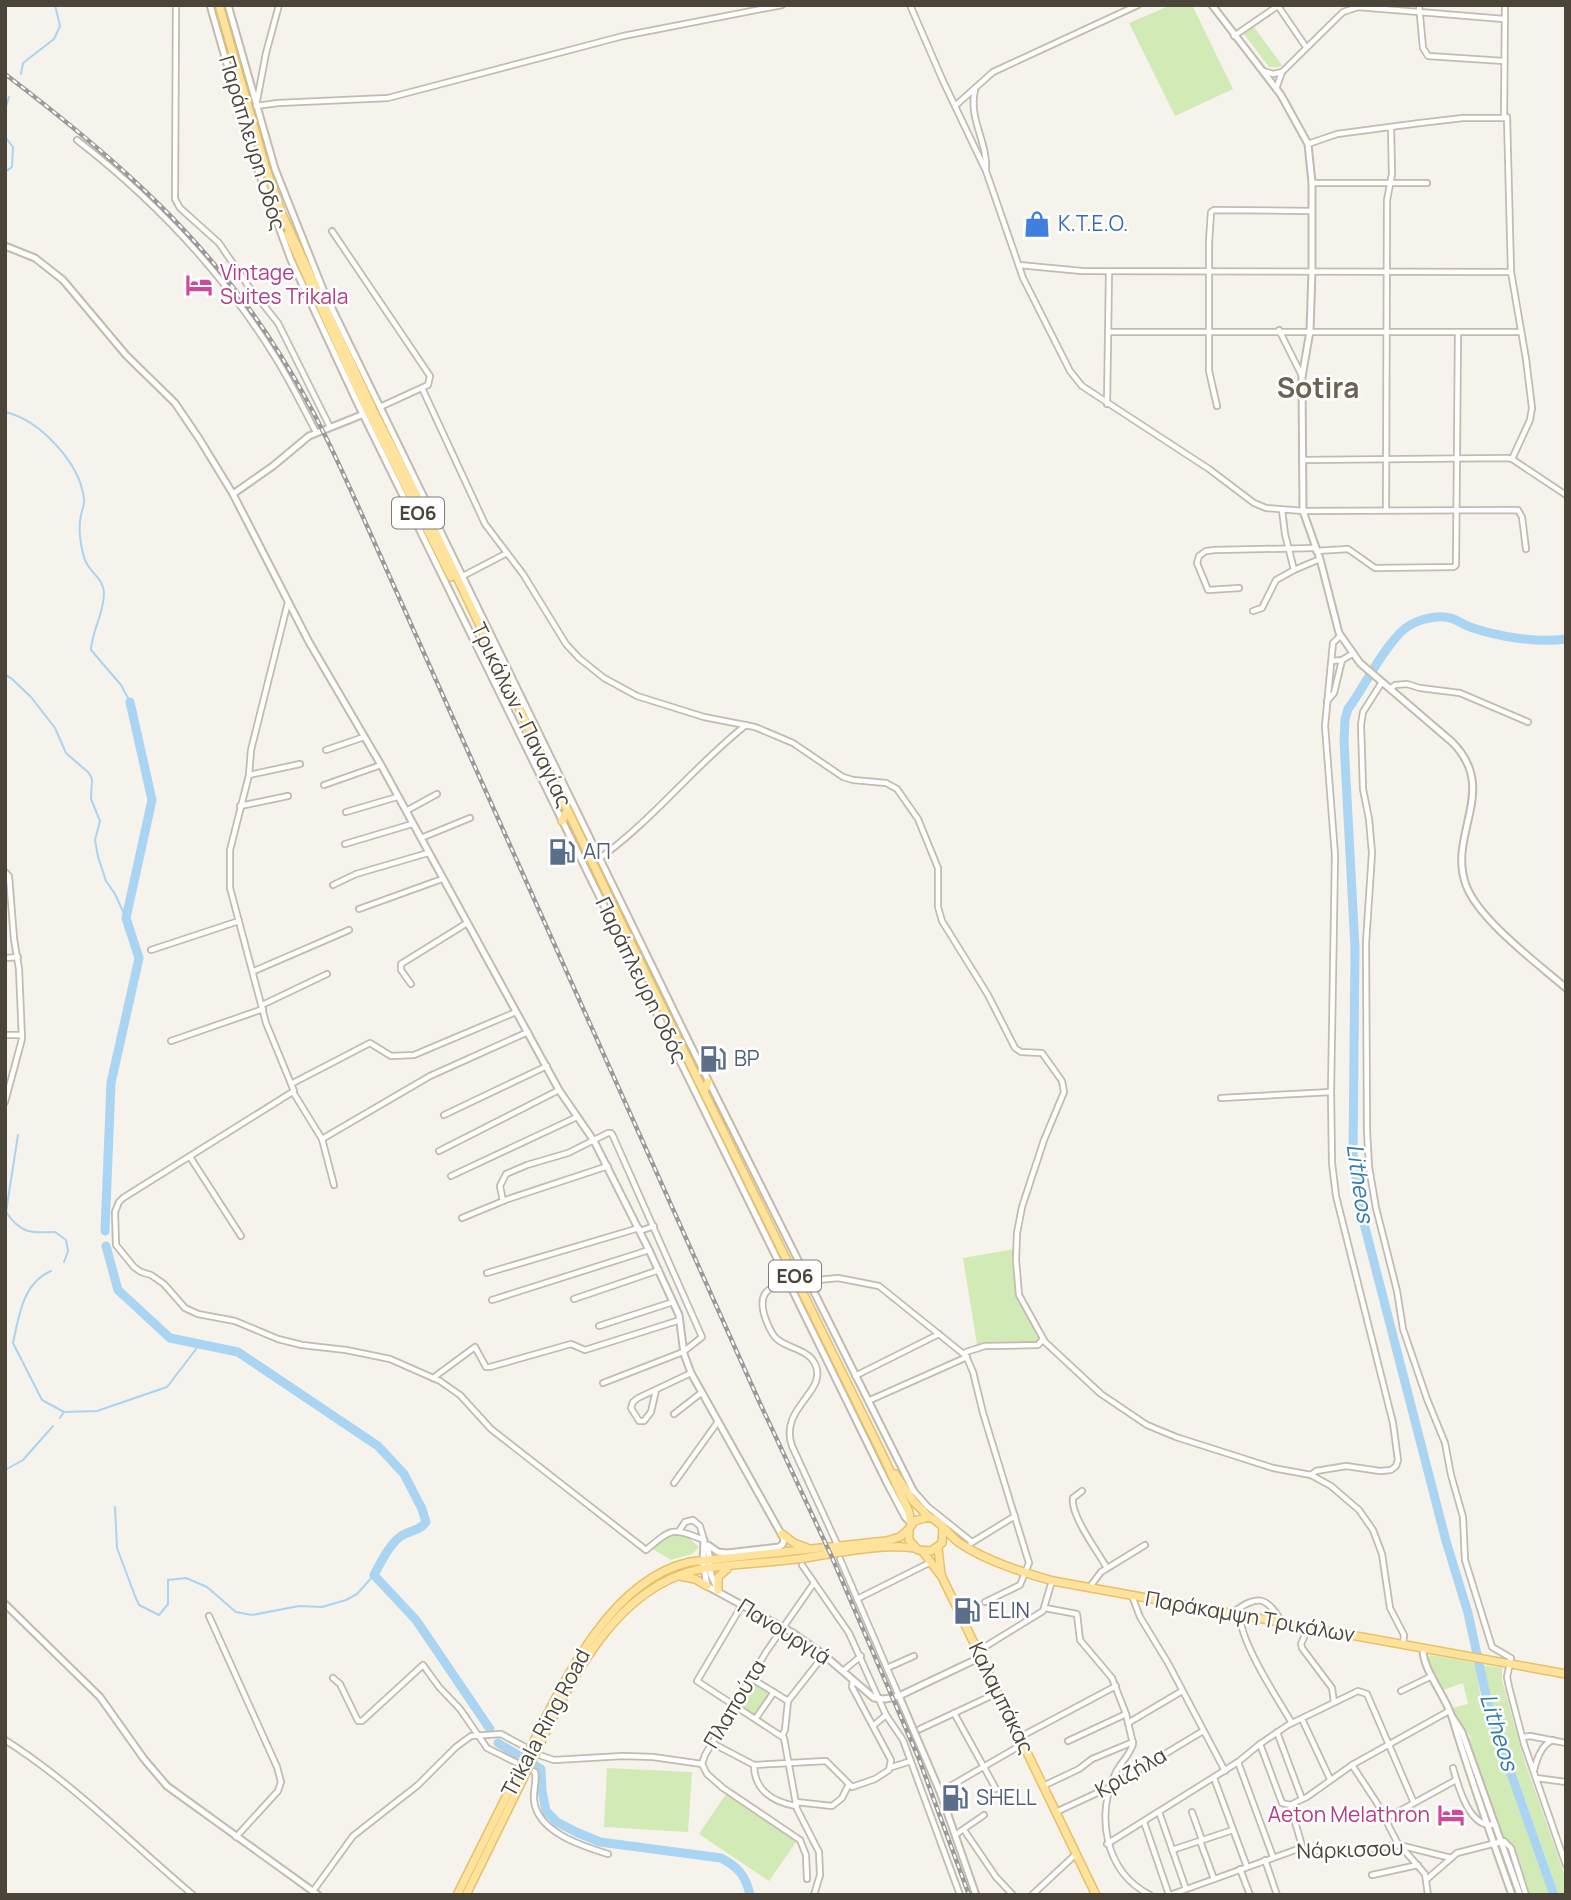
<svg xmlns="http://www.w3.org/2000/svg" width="1571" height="1900" font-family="Manrope,sans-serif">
  <rect width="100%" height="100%" fill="#f6f3ec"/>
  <g fill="#d2eab5">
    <polygon points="1171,5 1192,5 1233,89 1175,116 1129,23"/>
    <polygon points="1254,27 1282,65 1279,67 1269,67 1244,34"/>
    <polygon points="1015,1249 1017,1295 1038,1334 1039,1340 1032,1343 977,1344 963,1258"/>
    <polygon points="674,1533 687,1537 699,1547 692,1554 671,1560 651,1548 668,1534"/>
    <polygon points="1431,1655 1475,1663 1481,1699 1487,1720 1551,1895 1528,1895 1510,1842 1503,1837 1465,1733 1473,1741 1452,1708 1468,1704 1463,1683 1443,1690 1427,1658"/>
    <polygon points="1482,1665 1502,1668 1502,1680 1524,1759 1566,1879 1566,1895 1559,1895 1493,1709"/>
    <polygon points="754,1682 770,1691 770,1694 754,1716 740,1705"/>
    <polygon points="607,1768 692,1772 688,1832 604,1827"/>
    <polygon points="726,1794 796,1842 769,1881 699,1834"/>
  </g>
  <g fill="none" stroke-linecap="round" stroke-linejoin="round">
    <g stroke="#a9d4f2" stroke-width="2">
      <polyline points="21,74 23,63 54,39 60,26 55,5"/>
      <polyline points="5,110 9,97"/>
      <polyline points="5,137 13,147 12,167 5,172"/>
      <path d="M5,412C40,420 80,463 84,499C85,504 82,510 81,515C78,529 80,543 84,557C87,571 104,578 104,593C104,614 92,630 91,650L121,685L130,702"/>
      <polyline points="5,675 11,678 31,697 55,728 66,753 89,773 92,779 91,799 100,821 95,840 98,857 106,881 115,894 126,918"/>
      <path d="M18,1135L6,1212C21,1234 31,1233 55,1232L66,1240L68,1251L64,1262"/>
      <path d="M51,1271C23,1283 19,1315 13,1343L42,1400L64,1412"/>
      <polyline points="60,1418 64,1412 97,1411 167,1387 200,1344"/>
      <polyline points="5,1470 23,1460 53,1426"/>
      <polyline points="115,1507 117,1548 135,1596 139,1605 159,1615 168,1604 168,1580 186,1578 207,1587 236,1612 252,1615 299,1606 322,1607 346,1600 357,1594 374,1575"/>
    </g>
    <g stroke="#a9d4f2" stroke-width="9">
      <polyline points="105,1231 111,1083 139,958 126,918 152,800 130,702"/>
      <path d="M106,1246L118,1290L170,1338L238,1352L378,1446L404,1474L422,1509L426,1522C420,1531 410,1530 401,1536C389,1545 381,1562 374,1575L416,1620L490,1729"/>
      <path d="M498,1743L541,1769L542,1791L546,1811L557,1822L576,1832L600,1842L721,1858C738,1867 746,1876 750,1895"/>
      <path d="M1554,1895L1490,1714L1468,1613L1446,1541L1360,1208L1353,1155L1355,948L1344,741L1345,719L1348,709C1366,684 1379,655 1400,633C1411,621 1434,614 1450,618C1457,619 1463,625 1470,627C1499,637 1536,643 1566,639"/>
    </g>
    <defs>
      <g id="minor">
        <polyline points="176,5 175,199 180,208 219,243 249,287 278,323 330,427"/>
        <polyline points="279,5 266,53 256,106 278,103 388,98 623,36 782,5"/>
        <polyline points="910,5 943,81 986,171 1023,278 1070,371 1082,386 1209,469 1254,503 1266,508 1303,511 1518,510 1522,517 1526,549"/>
        <polyline points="1419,5 1423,48 1428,56 1504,61"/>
        <polyline points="1278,6 1306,47"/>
        <polyline points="1234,36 1279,5"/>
        <polyline points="1263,71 1273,74 1282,72"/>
        <polyline points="1276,89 1282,72 1343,12 1358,7 1504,19"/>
        <path d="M975,90C968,119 988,142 986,170"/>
        <polyline points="955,106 993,72 1138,5"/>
        <polyline points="1507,117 1511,272 1526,359 1532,408 1530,420 1512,459"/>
        <path d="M77,140C153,199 221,271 272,352C289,378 302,406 316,432"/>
        <polyline points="1308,144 1337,134 1420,123 1463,118 1504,118 1505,5"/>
        <polyline points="1312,183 1427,183"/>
        <polyline points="332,231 430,376 428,385 380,407"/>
        <polyline points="1019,265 1082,271 1511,272"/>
        <polyline points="1279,330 1302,376"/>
        <polyline points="1109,332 1520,332"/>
        <polyline points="422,388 485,524 523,574 566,644 579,658 604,678 637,696 704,717 755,727 793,743 843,777 853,780 886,783 897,789 918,819 938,868 938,907 942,921 988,995 1015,1048 1021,1052 1042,1053 1062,1081 1064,1092 1044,1140 1022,1207 1017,1233 1016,1260 1019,1295 1045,1342 1101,1394 1147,1425 1176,1437 1273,1468 1311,1475 1331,1486 1359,1510 1373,1530 1382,1554 1390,1608 1404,1635 1403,1645"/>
        <polyline points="1107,404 1109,272"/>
        <polyline points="1217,406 1209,371 1209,242 1211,212 1214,210 1312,211"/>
        <polyline points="1302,460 1507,458 1512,459 1566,495"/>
        <polyline points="1386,509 1387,200 1392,174 1391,127"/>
        <polyline points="1316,551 1348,549 1375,568 1454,567 1456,565 1458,332"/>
        <polyline points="1294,570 1320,559"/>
        <polyline points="463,576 507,553"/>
        <polyline points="1239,588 1208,590 1197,563 1199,556 1206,551 1215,550 1315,548"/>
        <path d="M288,602L251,750L249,775L230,850V888L266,1023L294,1091L123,1198L119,1202L115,1212L116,1245L134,1267L141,1272L151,1275L164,1284L185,1308L198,1314L235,1321L278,1339L302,1345L346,1350L390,1359L440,1381L460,1395L491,1429L646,1550C673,1527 672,1528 704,1540"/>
        <polyline points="1253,611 1262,608 1276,580 1294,570 1285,534 1282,510"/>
        <polyline points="1332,661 1342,660 1352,654"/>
        <polyline points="1382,682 1363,712 1361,725 1363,789 1369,819 1372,853 1366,943 1367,1131 1369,1167 1376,1208 1397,1291 1403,1329 1427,1399 1445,1443 1451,1475 1463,1517 1465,1560 1492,1647 1511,1658 1507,1677 1509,1687 1524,1744 1566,1865"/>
        <polyline points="1390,689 1395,685 1407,684 1420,688 1460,693 1528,722"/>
        <polyline points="1327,701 1334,693 1342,660"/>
        <polyline points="326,750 364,737"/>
        <polyline points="249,775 300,764"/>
        <polyline points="324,785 381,765"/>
        <polyline points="240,806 288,796"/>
        <polyline points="406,811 437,794"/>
        <polyline points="346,812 397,797"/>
        <polyline points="421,838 470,818"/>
        <polyline points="345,844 412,824"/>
        <path d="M600,858C654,819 694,766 746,725"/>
        <polyline points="5,872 9,876 14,939 19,969 22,1039 5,1102"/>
        <polyline points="333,885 356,874 428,853"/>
        <polyline points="359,909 442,879"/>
        <polyline points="151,950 239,921"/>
        <polyline points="5,958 18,957"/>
        <polyline points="254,971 349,930"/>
        <polyline points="411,984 401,970 401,964 467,923"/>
        <polyline points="262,1005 327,974"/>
        <polyline points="5,1035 22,1035"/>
        <polyline points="171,1041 263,1009"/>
        <polyline points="291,1084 370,1043 391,1056 414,1055 516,1012"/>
        <polyline points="293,1092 322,1139 334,1185"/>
        <polyline points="1221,1098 1331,1092"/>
        <polyline points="444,1115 547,1066"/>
        <polyline points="322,1139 430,1076 528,1032"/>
        <polyline points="439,1151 559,1090"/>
        <polyline points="190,1157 241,1236"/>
        <polyline points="451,1176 577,1117"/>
        <polyline points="503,1201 500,1186 506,1174 527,1165 568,1153 608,1133 611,1133 613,1136 702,1337 683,1352 603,1383"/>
        <polyline points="462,1218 508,1199 608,1166"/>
        <polyline points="640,1231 654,1226"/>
        <polyline points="487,1273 639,1228"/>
        <path d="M788,1281C765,1288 757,1295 766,1320C769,1327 771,1334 777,1339C787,1348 806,1349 814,1362C831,1391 778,1407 792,1446L838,1546"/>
        <polyline points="808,1281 838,1278 879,1286 966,1356 973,1372 983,1413 1029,1563 1020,1585 985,1602"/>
        <polyline points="574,1299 659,1270"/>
        <polyline points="492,1300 649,1250"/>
        <polyline points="599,1326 673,1302"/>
        <polyline points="966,1352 985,1346 1038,1345 1043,1339"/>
        <polyline points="855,1376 939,1334"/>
        <polyline points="433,1378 475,1347 486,1367 490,1367 571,1344 585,1350 680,1320"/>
        <polyline points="656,1390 651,1412 644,1421 639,1421 631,1408 633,1402 638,1398 691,1373"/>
        <polyline points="868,1401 967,1357"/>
        <polyline points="674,1414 701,1393"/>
        <polyline points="1311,1475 1316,1471 1346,1466 1380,1471 1391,1470 1396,1466 1398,1460 1393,1423 1336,1196 1332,1163 1331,1092 1335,855 1325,726 1333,643 1340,636"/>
        <polyline points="674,1483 717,1423"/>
        <polyline points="913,1490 927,1506 972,1542"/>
        <path d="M1082,1491L1073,1498C1070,1515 1098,1552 1107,1568"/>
        <polyline points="679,1531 685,1522 693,1520 700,1526 704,1540"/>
        <polyline points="971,1543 1015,1516"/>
        <polyline points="840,1559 899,1696"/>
        <polyline points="802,1565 849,1633 886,1715 903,1740 960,1895"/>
        <polyline points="1089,1588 1101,1572 1145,1545"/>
        <polyline points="1132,1596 1140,1617 1168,1663 1225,1771"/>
        <polyline points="857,1599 931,1562"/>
        <polyline points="742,1605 697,1681 784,1738 797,1809 819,1852 820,1875 814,1895"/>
        <path d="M1045,1608L1077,1614L1080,1640L1112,1678L1126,1714L1133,1744C1130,1755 1121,1762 1116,1772C1095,1816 1105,1872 1150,1895"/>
        <path d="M1232,1613C1258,1594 1266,1596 1282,1622"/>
        <path d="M1240,1615C1240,1642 1277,1698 1292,1723"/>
        <polyline points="209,1616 277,1767 281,1782 278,1791 236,1837"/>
        <polyline points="1299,1626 1305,1635 1301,1644 1302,1648 1332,1688 1334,1702"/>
        <polyline points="978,1651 1043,1611 1052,1581"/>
        <polyline points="887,1668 914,1656"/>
        <polyline points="843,1671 861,1656"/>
        <path d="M333,1678L340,1684L358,1721H362L423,1665L439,1687L460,1709L487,1748L535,1772C537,1781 533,1790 534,1800C537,1832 582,1846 608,1854"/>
        <polyline points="751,1678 788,1701"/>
        <polyline points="1401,1691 1432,1676"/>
        <polyline points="954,1713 996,1789"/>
        <polyline points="756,1718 774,1692"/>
        <polyline points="1302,1719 1330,1779"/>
        <polyline points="1128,1723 1182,1691"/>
        <polyline points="874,1725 886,1715"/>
        <polyline points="920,1729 991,1696"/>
        <polyline points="1277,1732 1302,1799"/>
        <polyline points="782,1736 785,1730 788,1701 824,1655"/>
        <polyline points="1020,1737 1116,1686"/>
        <polyline points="1524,1737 1530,1736 1566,1743"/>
        <path d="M5,1740C73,1783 131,1843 193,1895"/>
        <polyline points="1068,1741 1126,1714"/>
        <polyline points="712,1743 754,1765 826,1761 852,1787 875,1779 889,1770 891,1760 852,1687 853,1680"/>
        <polyline points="1260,1744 1282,1803 1290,1805"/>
        <polyline points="1238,1762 1273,1857"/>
        <path d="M754,1765C754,1790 773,1802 796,1806"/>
        <polyline points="1352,1765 1377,1803 1397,1842 1425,1874 1428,1895"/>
        <polyline points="892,1767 911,1761"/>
        <path d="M1453,1768C1458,1786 1470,1831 1495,1824"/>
        <path d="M1534,1770C1537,1759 1541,1745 1553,1740"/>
        <polyline points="1214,1778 1247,1867"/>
        <polyline points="1536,1778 1566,1782"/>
        <polyline points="1043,1786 1079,1769 1092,1759 1133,1742"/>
        <polyline points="940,1792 1023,1744"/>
        <polyline points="796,1802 832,1806 842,1798 848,1786"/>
        <polyline points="1290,1805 1307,1797 1352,1765 1449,1711"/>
        <polyline points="1290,1805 1303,1849"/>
        <polyline points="1056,1812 1110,1787 1203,1731"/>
        <polyline points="1159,1812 1186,1889"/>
        <polyline points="1192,1812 1202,1840"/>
        <polyline points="1385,1819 1456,1780"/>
        <polyline points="1144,1822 1169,1895"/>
        <polyline points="964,1830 996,1877 1013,1895"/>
        <polyline points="955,1835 984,1815"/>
        <polyline points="1200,1841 1214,1879"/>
        <polyline points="1107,1844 1238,1762 1260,1744 1288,1725 1358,1691 1367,1694 1414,1803"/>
        <polyline points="1172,1850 1233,1830"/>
        <polyline points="1265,1860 1277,1895"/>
        <polyline points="1240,1869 1250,1895"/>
        <polyline points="1372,1875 1418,1865"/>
        <polyline points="807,1879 806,1855 800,1840 723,1788 707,1774 702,1764 705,1755 766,1652 814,1583"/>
        <polyline points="1427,1879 1457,1853 1504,1841 1511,1848 1526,1895"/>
        <polyline points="313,1891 353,1836 418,1785 456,1747 471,1736 501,1734 542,1756 554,1760 623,1756 653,1757 702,1764"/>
        <polyline points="1032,1895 1076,1854"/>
        <polyline points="1170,1895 1298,1849 1344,1853 1399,1845 1451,1858"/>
      </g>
      <g id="tertiary">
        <polyline points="210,5 256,165 291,260 356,400 886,1481 905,1517 910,1522"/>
        <polyline points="228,5 275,169 324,292 690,1044 913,1490 908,1494"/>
        <path d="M1212,5L1281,95L1308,144L1312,183V271L1310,331L1302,377L1303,511L1320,559L1339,633L1360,663L1452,742C1500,790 1447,834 1466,885C1478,919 1538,964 1566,988"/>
        <polyline points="5,246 35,258 63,280 126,355 175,403 200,440 233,494 309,642 381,765 559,1090 594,1141 649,1250 679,1315 684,1354 691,1373 784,1539 783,1544 779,1547 727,1553 718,1552 708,1545"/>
        <polyline points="233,494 273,466 309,436 364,414"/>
        <polyline points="704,1540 703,1561 707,1586 793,1633 824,1655 874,1698 885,1699 899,1696 981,1657"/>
        <polyline points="708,1546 711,1575 718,1590"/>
        <polyline points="5,1604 100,1697 144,1759 167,1786 318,1895"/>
        <path d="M1423,1648C1422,1669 1445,1695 1452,1717C1470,1777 1491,1836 1512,1895"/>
        <polyline points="899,1696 940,1792 976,1895"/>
        <polyline points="1453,1718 1462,1732 1520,1895"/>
      </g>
      <g id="primary">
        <polyline points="219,5 265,166 281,212"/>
        <polyline points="280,210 373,410 434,529 637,956 885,1460 909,1512 911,1525"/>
        <polyline points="288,234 362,399 451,577"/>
        <polyline points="562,821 567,811"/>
        <polyline points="704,1092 708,1082"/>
        <polyline points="895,1474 914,1502 928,1516"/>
        <path d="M943,1528L942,1543L931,1551L918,1550L909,1540V1529L914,1521L929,1517C942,1521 949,1537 961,1544C989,1562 1022,1572 1053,1581L1566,1674"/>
        <polyline points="782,1534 794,1543 807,1548"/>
        <polyline points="938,1548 941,1575"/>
        <polyline points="923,1552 942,1577 1096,1895"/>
        <polyline points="680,1576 695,1579 707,1586"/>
        <polyline points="718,1590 718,1577 727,1569"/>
        <path d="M534,1741C566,1676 613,1579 690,1562L886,1541L900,1537L909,1529"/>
        <path d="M540,1744C573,1676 616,1589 696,1570C726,1564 766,1563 797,1559C835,1554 877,1543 915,1548"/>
        <polyline points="457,1895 517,1775"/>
        <polyline points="466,1895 523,1779"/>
      </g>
    </defs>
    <use href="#minor" stroke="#c2bbae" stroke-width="8"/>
    <use href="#tertiary" stroke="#c2bbae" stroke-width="9"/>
    <use href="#primary" stroke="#e6c16a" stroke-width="10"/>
    <use href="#minor" stroke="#fff" stroke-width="4.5"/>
    <use href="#tertiary" stroke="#fff" stroke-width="5"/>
    <use href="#primary" stroke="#ffe39c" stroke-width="7"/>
    <defs>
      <path id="rail" d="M5,74C114,157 208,238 281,356C315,410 341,468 367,526L758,1399L831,1555L919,1759L969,1895"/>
    </defs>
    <use href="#rail" stroke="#9a9a9a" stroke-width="4.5"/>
    <use href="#rail" stroke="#fff" stroke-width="2" stroke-dasharray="5" stroke-linecap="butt"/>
    <defs>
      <g id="primary-bridge">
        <polyline points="517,1775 534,1741"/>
        <polyline points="523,1779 540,1744"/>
      </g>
    </defs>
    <use href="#primary-bridge" stroke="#e6c16a" stroke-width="10" stroke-linecap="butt"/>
    <use href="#primary-bridge" stroke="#ffe39c" stroke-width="7"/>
  </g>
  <defs>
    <symbol id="shop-bare" viewBox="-9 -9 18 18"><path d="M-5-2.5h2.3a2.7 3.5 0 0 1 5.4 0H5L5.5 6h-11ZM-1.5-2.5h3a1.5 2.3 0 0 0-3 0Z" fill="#3f7fe0" stroke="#fff" stroke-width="2.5" paint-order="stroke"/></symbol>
    <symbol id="hotel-bare" viewBox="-9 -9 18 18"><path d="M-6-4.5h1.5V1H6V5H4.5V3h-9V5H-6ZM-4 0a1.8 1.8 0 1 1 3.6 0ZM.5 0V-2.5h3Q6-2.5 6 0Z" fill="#d1479c" stroke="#fff" stroke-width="2.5" paint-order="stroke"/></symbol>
    <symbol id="fuel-bare" viewBox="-9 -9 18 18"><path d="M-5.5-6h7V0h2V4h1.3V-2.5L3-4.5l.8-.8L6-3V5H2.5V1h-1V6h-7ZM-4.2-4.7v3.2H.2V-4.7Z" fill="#5c6f8a" stroke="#fff" stroke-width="2.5" paint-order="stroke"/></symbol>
  </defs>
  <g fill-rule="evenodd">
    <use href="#shop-bare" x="1018" y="205" width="38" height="38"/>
    <use href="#hotel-bare" x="180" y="266" width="38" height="38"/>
    <use href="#fuel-bare" x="543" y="833" width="38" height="38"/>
    <use href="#fuel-bare" x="694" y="1040" width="38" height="38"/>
    <use href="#fuel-bare" x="948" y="1592" width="38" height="38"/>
    <use href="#fuel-bare" x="936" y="1779" width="38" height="38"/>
    <use href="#hotel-bare" x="1432" y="1796" width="38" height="38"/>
  </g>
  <g text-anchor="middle" stroke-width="5" stroke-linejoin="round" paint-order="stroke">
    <g fill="#fff" stroke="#817c74" stroke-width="2">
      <rect x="392" y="497.5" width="52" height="31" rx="5"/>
      <rect x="769" y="1260.5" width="52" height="31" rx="5"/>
    </g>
    <g font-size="19" font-weight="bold" fill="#4b4439">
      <text x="418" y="520">ΕΟ6</text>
      <text x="795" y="1283">ΕΟ6</text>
    </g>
    <g font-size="21" fill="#4b4439" stroke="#fff">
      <text transform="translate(252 143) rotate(73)" y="7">Παράπλευρη Οδός</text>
      <text transform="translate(521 715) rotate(64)" y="7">Τρικάλων - Παναγίας</text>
      <text transform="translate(641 980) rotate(64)" y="7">Παράπλευρη Οδός</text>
      <text transform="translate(1250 1617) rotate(10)" y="7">Παράκαμψη Τρικάλων</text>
      <text transform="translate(784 1632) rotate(32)" y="7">Πανουργιά</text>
      <text transform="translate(1001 1698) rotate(64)" y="7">Καλαμπάκας</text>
      <text transform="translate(735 1704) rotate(-59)" y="7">Πλαπούτα</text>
      <text transform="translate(546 1723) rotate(-62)" y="7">Trikala Ring Road</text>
      <text transform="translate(1131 1773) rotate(-30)" y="7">Κριζήλα</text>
      <text transform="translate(1350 1850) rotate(-2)" y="7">Νάρκισσου</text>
    </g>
    <g font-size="21" fill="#366cbe" stroke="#fff" text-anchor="start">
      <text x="1058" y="231">Κ.Τ.Ε.Ο.</text>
    </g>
    <g font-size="21" fill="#b23c85" stroke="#fff" text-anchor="start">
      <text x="220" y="280">Vintage<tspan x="220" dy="24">Suites Trikala</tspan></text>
      <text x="1430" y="1822" text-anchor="end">Aeton Melathron</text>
    </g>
    <g font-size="21" fill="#4e5e75" stroke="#fff" text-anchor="start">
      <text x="583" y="859">ΑΠ</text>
      <text x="734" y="1066">BP</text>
      <text x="988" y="1618">ELIN</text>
      <text x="976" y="1805">SHELL</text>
    </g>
    <g font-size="23" font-style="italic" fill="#2e7ab2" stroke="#fff">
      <text transform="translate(1360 1183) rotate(82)" y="8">Litheos</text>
      <text transform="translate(1499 1732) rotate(73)" y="8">Litheos</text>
    </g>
    <g font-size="28" font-weight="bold" fill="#6e6250" stroke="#fff">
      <text x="1318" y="398">Sotira</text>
    </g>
  </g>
  <rect width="1571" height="1900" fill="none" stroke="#4b4439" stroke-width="14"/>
</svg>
